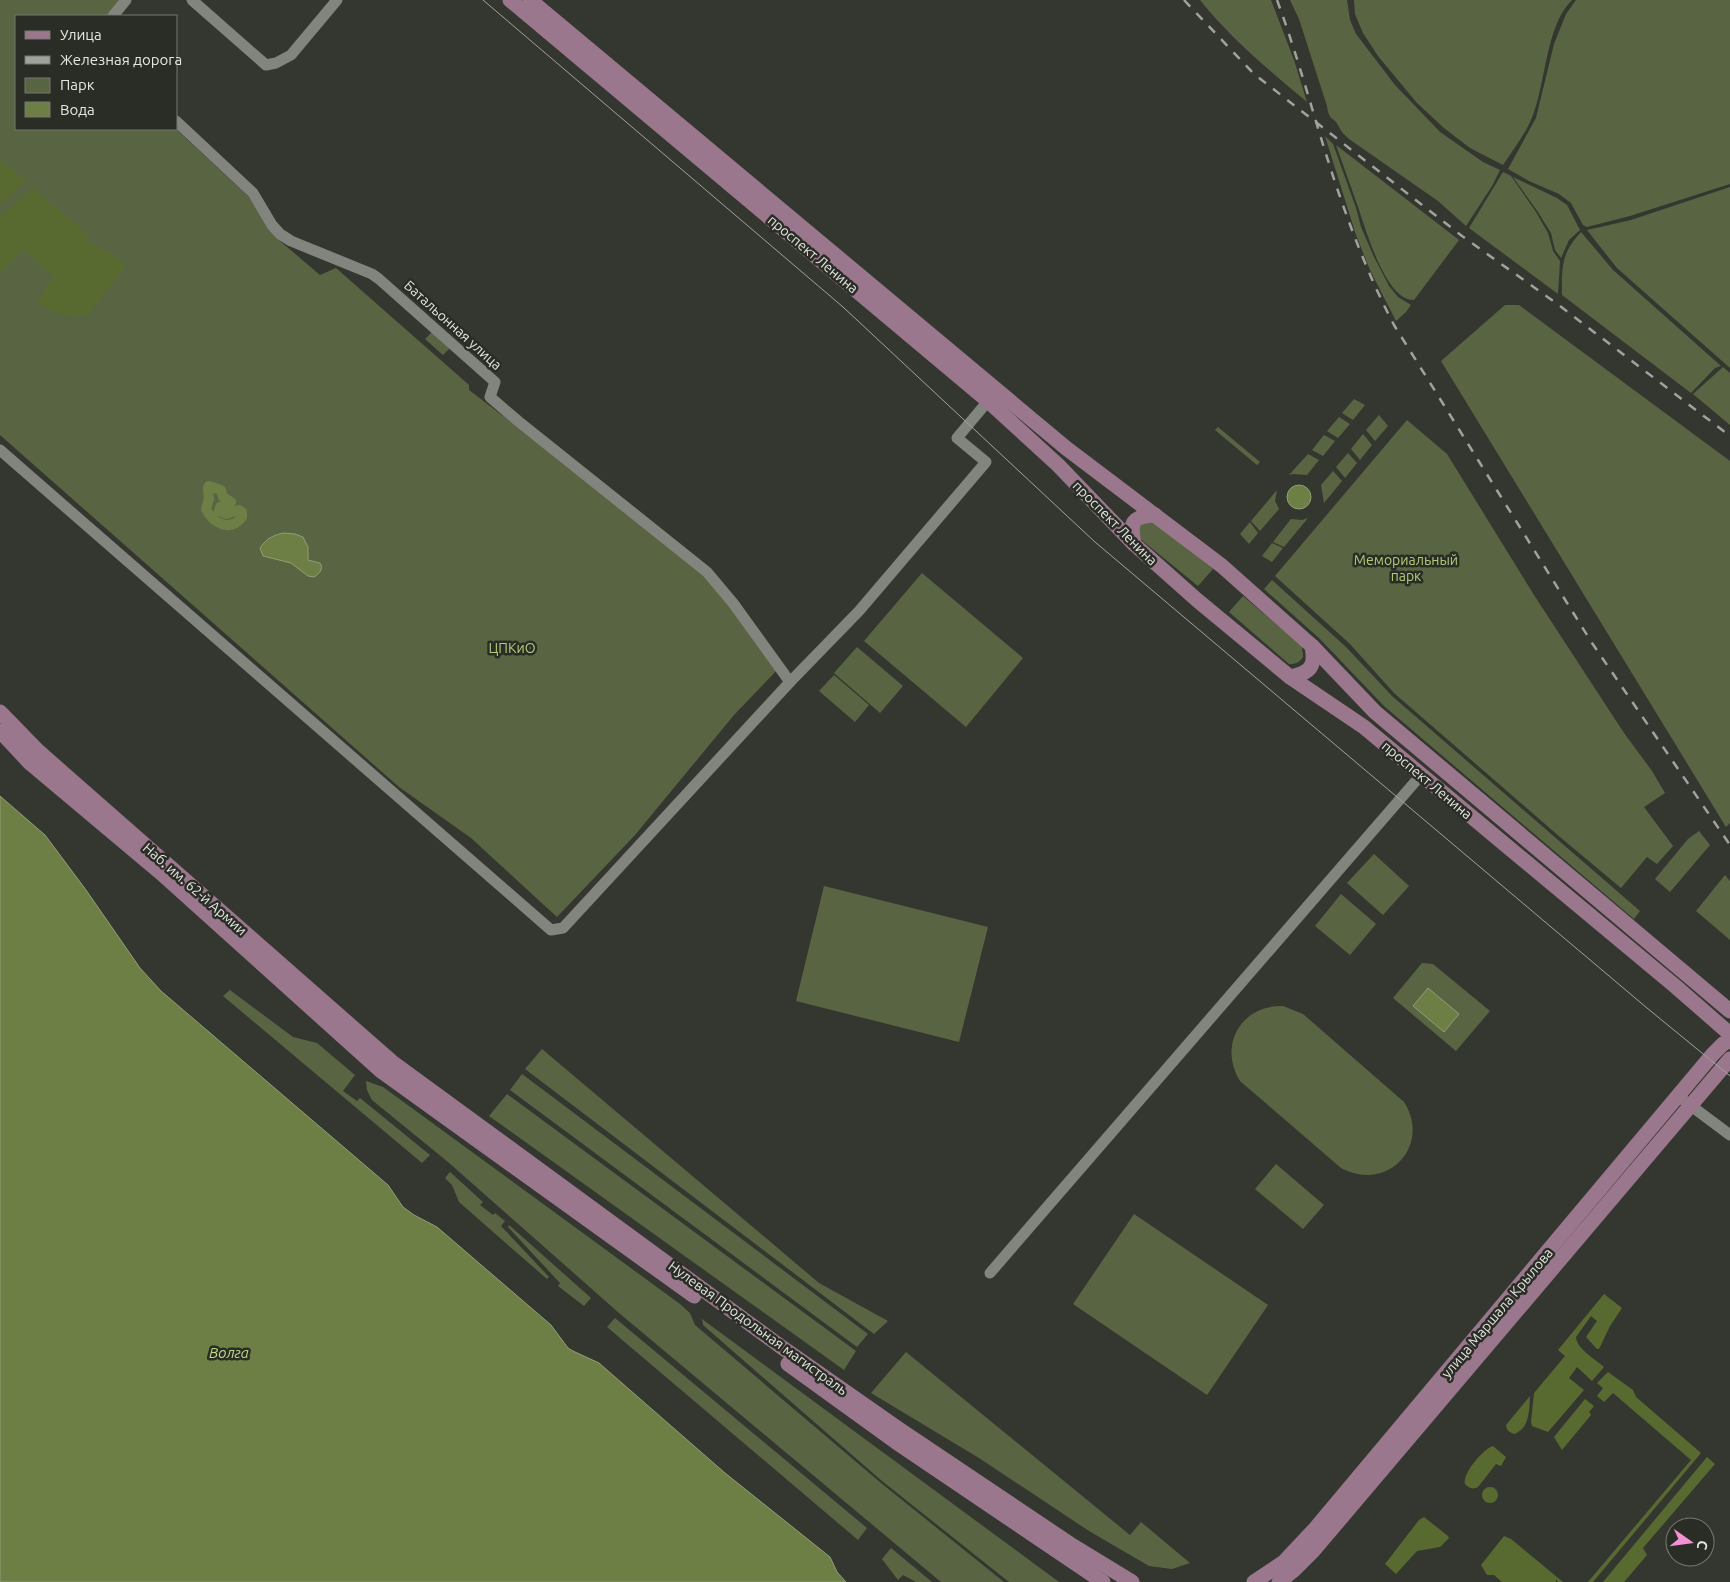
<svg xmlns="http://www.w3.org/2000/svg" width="1730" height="1582" font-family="Ubuntu,sans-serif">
  <rect width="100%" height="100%" fill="#343730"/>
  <g fill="#596542">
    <polygon points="0,0 123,0 110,16 16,16 16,129 176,129 249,197 280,241 320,275 336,268 469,385 469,390 703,569 778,669 734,715 635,835 557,917 471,838 399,787 0,435"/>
    <path d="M1200,0H1271L1294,60L1307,102C1269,70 1231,39 1200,0Z"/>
    <path d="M1290,0H1347L1350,20L1356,34L1395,85L1440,132L1483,162L1500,170L1492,186L1466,226L1438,201L1349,139C1344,134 1342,133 1339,127C1334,116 1329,122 1327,106L1299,19Z"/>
    <path d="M1354,0H1572C1545,26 1546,86 1531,120C1524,136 1512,151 1503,165L1470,148L1444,128L1417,103L1378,56L1363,33L1355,14Z"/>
    <polygon points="1576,0 1730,0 1730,184 1630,216 1587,227 1583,225 1571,203 1559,194 1529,181 1508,169 1536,118 1554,44 1566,14"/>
    <polygon points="1325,136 1333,144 1356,208 1361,227 1374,257 1389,286 1398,297 1411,305 1406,312 1396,321 1370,270 1356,235"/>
    <path d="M1336,145L1459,240L1414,300C1385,301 1365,226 1357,204C1350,184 1343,165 1336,145Z"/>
    <polygon points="1503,172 1511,176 1536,212 1548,233 1553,251 1560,261 1558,294 1469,228"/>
    <polygon points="1513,177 1557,198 1567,205 1580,230 1569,240 1561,258 1555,250 1551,233 1538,212"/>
    <polygon points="1730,187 1730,368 1617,268 1587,230 1631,220"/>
    <path d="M1581,232L1613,270L1721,366L1715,368L1691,393L1562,295C1562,266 1561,254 1581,232Z"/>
    <polygon points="1505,305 1519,305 1730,461 1730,823 1726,827 1441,361"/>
    <polygon points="432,332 450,348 443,355 425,339"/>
    <polygon points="1723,367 1730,373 1730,425 1693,394"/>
    <polygon points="1354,399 1365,405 1353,420 1342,413"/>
    <polygon points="1379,415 1388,426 1375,441 1366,430"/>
    <polygon points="1339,417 1350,424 1338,438 1327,431"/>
    <polygon points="1407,420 1447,454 1534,595 1624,733 1652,771 1665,793 1644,807 1673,846 1657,864 1647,857 1621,888 1560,837 1394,693 1350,644 1275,576"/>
    <polygon points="1218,427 1260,462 1257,465 1215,430"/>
    <polygon points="1363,434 1372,445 1360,460 1351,449"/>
    <polygon points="1324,435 1335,441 1323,456 1312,450"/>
    <polygon points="1348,453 1357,463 1345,478 1336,467"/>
    <polygon points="1308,454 1319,460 1307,475 1293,474 1289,475"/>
    <polygon points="1333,471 1342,481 1324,503 1321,485"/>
    <polygon points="1277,490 1275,501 1279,509 1260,531 1251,521"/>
    <polygon points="1308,518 1284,547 1273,542 1291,519 1302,520"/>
    <polygon points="1154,522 1213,569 1198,586 1138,537 1137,530 1142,523"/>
    <polygon points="1250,522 1258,533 1249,544 1240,534"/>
    <polygon points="1272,543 1283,548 1272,562 1262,556"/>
    <polygon points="922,573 1023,658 966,727 864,641"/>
    <polygon points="1272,580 1346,647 1392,696 1640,911 1634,919 1384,706 1320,639 1264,589"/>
    <path d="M1243,596L1302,646L1303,657C1299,663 1296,664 1289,664L1229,612Z"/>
    <polygon points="857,647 903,686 880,713 834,673"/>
    <polygon points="834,675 869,705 855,722 819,691"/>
    <polygon points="1699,831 1710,845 1670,892 1655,879 1688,839"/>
    <polygon points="1374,854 1409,886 1383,915 1347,883"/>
    <polygon points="1725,875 1730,881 1730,940 1696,911"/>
    <polygon points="824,886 988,927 959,1042 796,1001"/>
    <polygon points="1341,894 1376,924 1350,955 1315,926"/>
    <polygon points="1422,963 1433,964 1490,1011 1456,1051 1393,998"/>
    <polygon points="230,990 293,1037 317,1043 355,1075 343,1091 357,1101 360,1098 430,1155 422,1163 223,996"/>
    <path d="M1283,1006L1303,1014L1404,1102C1432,1146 1387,1193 1341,1168L1240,1081C1218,1045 1241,1005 1283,1006Z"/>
    <polygon points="542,1049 819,1283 888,1321 874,1334 525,1069"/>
    <polygon points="522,1074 868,1334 857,1347 510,1090"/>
    <polygon points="366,1081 383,1087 680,1304 690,1313 695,1325 881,1483 1004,1582 941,1582 619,1313 448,1162 372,1100 367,1090"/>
    <polygon points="507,1094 856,1351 844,1370 489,1116"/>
    <polygon points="1276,1164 1324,1205 1303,1229 1255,1189"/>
    <polygon points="450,1172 483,1202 480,1205 493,1215 495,1213 505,1221 501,1226 549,1277 547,1279 459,1202 452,1185 445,1178"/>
    <polygon points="1134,1214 1268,1305 1207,1395 1073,1304"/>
    <polygon points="509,1225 591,1298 584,1306 558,1286 560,1283 508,1227"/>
    <polygon points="615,1318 867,1528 858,1540 607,1327"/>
    <polygon points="702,1319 1059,1582 1009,1582 882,1481 703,1325"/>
    <polygon points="906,1352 1130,1535 1141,1522 1190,1563 1172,1569 1149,1566 1089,1531 979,1458 871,1393"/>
    <polygon points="891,1548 932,1582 916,1582 903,1575 898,1580 882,1559"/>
  </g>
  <g fill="#596a31">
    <polygon points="0,160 26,180 0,206"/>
    <path d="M32,188L87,233C87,247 97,245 106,250C113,254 120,260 126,265L89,314C70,320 51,313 37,301L53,277L24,249L0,274V217Z"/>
    <path d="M1604,1294L1622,1308L1610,1326L1599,1349H1597L1586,1337L1597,1321L1591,1316L1576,1337C1576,1348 1595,1359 1604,1367L1592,1381L1577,1367L1569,1378L1584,1390L1548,1432L1532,1426L1531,1422L1534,1393L1565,1356L1558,1350Z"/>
    <polygon points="1608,1372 1633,1390 1636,1397 1701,1453 1593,1582 1588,1582 1691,1460 1613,1393 1604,1402 1597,1396 1603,1388 1597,1383"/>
    <path d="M1530,1396C1529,1411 1530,1428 1514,1434C1509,1432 1507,1431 1506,1425Z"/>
    <polygon points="1585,1399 1594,1406 1589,1412 1591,1415 1562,1450 1554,1437"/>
    <path d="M1493,1446L1506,1457L1501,1466L1496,1464L1478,1487C1472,1490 1469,1488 1465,1484C1462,1474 1483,1449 1493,1446Z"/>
    <polygon points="1707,1457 1715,1464 1643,1548 1647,1555 1624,1582 1603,1582"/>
    <circle cx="1490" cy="1495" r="8"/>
    <polygon points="1424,1517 1448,1536 1449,1538 1440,1547 1417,1551 1396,1574 1385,1564 1419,1520"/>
    <polygon points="1504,1536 1511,1539 1563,1582 1558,1582 1556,1579 1556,1582 1502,1582 1494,1575 1487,1575 1481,1565"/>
  </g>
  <g fill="#6e7f46" stroke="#929e75">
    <circle cx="1299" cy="497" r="12"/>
    <path d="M283,533L295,534L303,537L308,547V560L320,563C324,569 319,574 314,577L308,576L291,563L263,556L260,548C267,538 272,536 283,533Z"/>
    <polygon points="0,796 45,835 86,890 140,968 161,991 388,1185 403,1207 414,1215 437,1227 551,1325 568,1348 573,1351 599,1363 725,1473 830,1557 837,1572 846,1582 0,1582"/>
    <polygon points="1428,988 1459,1014 1444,1032 1413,1006"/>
  </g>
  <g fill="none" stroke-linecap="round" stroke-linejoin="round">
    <path stroke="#6e7f46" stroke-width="10" d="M209,486L221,490L223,497L231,502L230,504L220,507L219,511L226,514L239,510L242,512V517C231,532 213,524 206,509L209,499L208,488Z"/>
    <g stroke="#82857d" stroke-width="11">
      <polyline points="192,0 266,65 276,63 291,55 337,0"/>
      <polyline points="113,16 126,0"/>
      <polyline points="176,121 253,193 272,225 280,234 291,241 372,274 379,279 495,382 490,397 518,421 707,572 733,603 790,682"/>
      <polyline points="0,450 551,930 563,928 790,682 859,611 986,462 957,438 988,401"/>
      <polyline points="1678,1096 1730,1135"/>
      <polyline points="990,1273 1421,775"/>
    </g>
    <g stroke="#9b778d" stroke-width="15">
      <polyline points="510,0 988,401 1058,465 1134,544 1197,600 1290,677 1364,727 1675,986 1730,1034"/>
      <polyline points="530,0 1066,448 1222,566 1312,646 1375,712 1730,1011"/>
      <path d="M1134,544C1130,523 1131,516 1155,515"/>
      <path d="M1290,677C1310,673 1316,667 1312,646"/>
      <polyline points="0,712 38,751 392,1062 780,1346 900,1430 1073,1546 1132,1582"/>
      <polyline points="0,731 30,763 161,873 381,1071 694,1296"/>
      <polyline points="788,1364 896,1442 1103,1582"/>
      <polyline points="1254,1582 1284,1562 1314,1530 1713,1054 1723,1044 1730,1040"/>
      <polyline points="1279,1582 1294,1570 1313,1551 1730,1059"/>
    </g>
    <polyline stroke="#a0a29d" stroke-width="1" points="483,0 843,307 1095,542 1647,1008 1730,1076"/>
    <g stroke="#a0a29d" stroke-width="2.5" stroke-dasharray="9 9" stroke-linecap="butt">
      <polyline points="1184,0 1254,74 1462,236 1556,303 1730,436"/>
      <path d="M1277,0C1300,62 1316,126 1337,188C1353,235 1371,281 1394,325L1592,643L1730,845"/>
    </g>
  </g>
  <g text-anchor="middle" stroke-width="5" stroke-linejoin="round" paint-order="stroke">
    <g font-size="14" fill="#e5e6e2" stroke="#2a2d26">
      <text transform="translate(813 254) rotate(40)" y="5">проспект Ленина</text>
      <text transform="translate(453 325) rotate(42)" y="5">Батальонная улица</text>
      <text transform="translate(1115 523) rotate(45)" y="5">проспект Ленина</text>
      <text transform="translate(1427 780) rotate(40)" y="5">проспект Ленина</text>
      <text transform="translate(195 889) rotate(41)" y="5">Наб. им. 62-й Армии</text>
      <text transform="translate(1497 1313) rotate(-50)" y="5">улица Маршала Крылова</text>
      <text transform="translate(758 1328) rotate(36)" y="5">Нулевая Продольная магистраль</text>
    </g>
    <g font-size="14" fill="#b2cc77" stroke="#2a2d26">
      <text x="1406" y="565">Мемориальный<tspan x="1406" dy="16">парк</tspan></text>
      <text x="512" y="653">ЦПКиО</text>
    </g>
    <g font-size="15" font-style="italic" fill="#bfda85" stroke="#2a2d26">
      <text x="229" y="1358">Волга</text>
    </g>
  </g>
  <rect x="15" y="15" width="162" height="115" fill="#2a2d26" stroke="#757771"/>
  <rect x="25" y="31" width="25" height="8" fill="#9b778d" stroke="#757771"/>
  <text x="60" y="40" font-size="15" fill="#e5e6e2">Улица</text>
  <rect x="25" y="56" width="25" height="8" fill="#a0a29d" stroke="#757771"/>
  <text x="60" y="65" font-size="15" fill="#e5e6e2">Железная дорога</text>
  <rect x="25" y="78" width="25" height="15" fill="#596542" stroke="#757771"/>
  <text x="60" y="90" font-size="15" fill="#e5e6e2">Парк</text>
  <rect x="25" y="102" width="25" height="15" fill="#6e7f46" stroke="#757771"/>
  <text x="60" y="115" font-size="15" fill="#e5e6e2">Вода</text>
  <g transform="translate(1690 1542) rotate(104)"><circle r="24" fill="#2a2d26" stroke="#757771"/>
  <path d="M0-4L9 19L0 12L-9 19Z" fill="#f491d4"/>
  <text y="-8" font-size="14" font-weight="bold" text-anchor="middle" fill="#e5e6e2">С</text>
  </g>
</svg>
